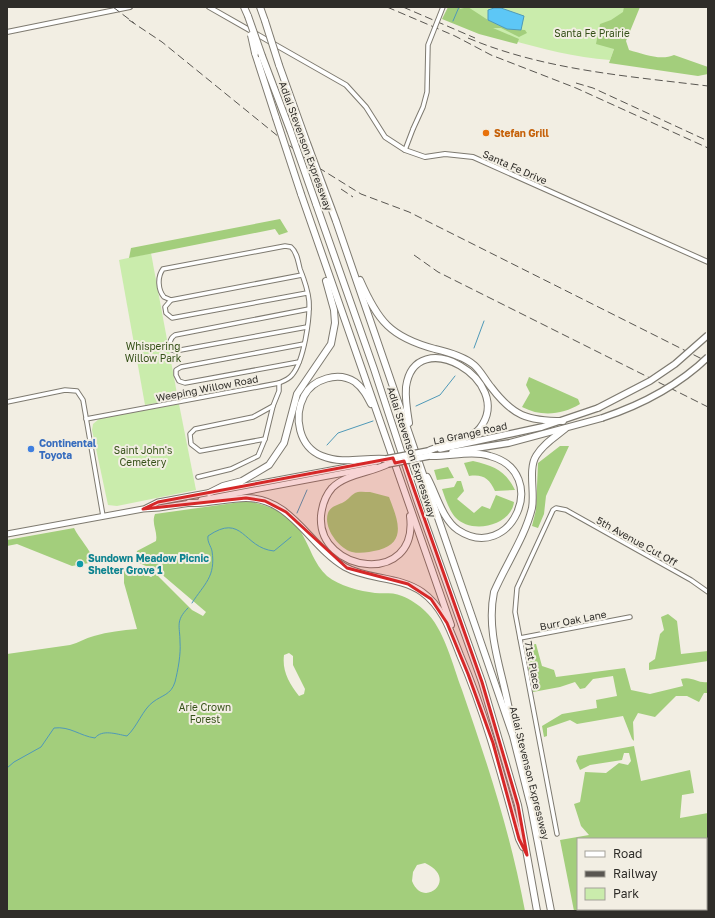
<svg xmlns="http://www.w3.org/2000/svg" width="715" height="918" font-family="'Golos Text',sans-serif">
  <rect width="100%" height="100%" fill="#f2eee3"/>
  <g fill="#caecac">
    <path d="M451,7H629L610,60C553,56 500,36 446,20Z"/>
    <polygon points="151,253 178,399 145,405 119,260"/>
    <polygon points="179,404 196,490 117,506 108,505 92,430 93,424 99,419"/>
  </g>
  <g fill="#a3ce7c" fill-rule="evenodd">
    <polygon points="448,7 460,7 460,9 468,7 488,20 507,29 525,30 527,33 519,37 501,28 493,28 519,39 517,44 479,34 442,19"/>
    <path d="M624,7H640L626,41L629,50C643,54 661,61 674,55L708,67V74L698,76L609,63L614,49L596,44L600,24L611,20L623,12Z"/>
    <polygon points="280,219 288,232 279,235 275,229 129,258 131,248"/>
    <path d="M529,377L578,399L580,404C562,415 541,417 522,407L530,393L526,385Z"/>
    <polygon points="560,446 569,446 546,496 544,514 538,528 532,526 536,510 538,463"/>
    <path d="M473,461C494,466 505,470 515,490L495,491C489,478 483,474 469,476L464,463Z"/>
    <polygon points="448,467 454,478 437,480 434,470"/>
    <path d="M457,481H461L464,491L457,499L474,513L482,506L490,509L496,495L514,502C511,526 471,535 455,517C449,510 445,498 442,489L454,487Z"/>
    <path d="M370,492L389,497C396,516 409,542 379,550C369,552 361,554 352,552C338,548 323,527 328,513C330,507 337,505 342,503C347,501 350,496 355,493C358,491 365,492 370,492Z"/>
    <path d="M248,501C269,506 290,512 301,532C310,547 314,564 327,576C339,586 360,591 375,593C384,594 393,592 402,596C410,599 419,605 425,611C444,628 453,666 462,690C487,762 511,835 525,911H7V654L70,645C79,643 85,638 94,636C108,632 122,630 137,629L124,583V569L130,567L151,577L156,574L192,610L203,616L206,612L159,572L135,561L137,551L156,541C158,531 151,524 155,514ZM289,653L293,656V665L305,689L304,694L299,696C289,683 282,671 284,655ZM425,863C460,879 423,910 412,881L413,872L417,865Z"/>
    <path d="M74,528C79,538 91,551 93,559L89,563L72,566L17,544L7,546V540Z"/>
    <polygon points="668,614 677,621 681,654 708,651 708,661 649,670 649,663 655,659 660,634 664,630 661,617"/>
    <path d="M536,644L542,666L554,670L556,677L625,668L631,690L650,694L683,686L681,679C693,676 698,684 708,682V693H704L699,702L687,696H676L655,717L638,713L633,722L634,741L632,739L623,716L577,724L570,720L547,728V736L544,737L542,726L562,714L597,708L596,700L617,696L613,676L593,679L585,688L580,689L575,682L560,687L533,692L525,645Z"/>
    <polygon points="634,746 641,781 690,770 694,793 682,795 680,818 708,813 708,863 706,861 706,839 578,839 578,909 706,909 706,887 708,887 708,911 574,911 560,840 589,835 581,826 574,804 580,802 585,772 606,773 619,763 628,765 631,761 629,753 624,753 622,760 590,765 580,770 576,761 578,756"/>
  </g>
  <polygon fill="#5dc7f6" stroke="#4f99b8" points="494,8 501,8 524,16 521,30 507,29 488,20 488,10"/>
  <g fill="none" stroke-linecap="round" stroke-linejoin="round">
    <g stroke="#4f99b8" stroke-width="1">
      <polyline points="453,21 459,7"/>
      <polyline points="474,348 484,321"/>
      <polyline points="416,406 440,395 455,376"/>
      <polyline points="327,445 338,433 373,421"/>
      <polyline points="297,513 307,490"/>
      <path d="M192,603C204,584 216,577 212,551C211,546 207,542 208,536C243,512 243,548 274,551L291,537"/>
      <path d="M7,768L14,762L41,747L54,728C70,726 80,736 95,738C102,729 116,734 127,736C137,727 143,709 153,702C162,695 171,695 175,682C178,670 181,654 180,642C180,626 175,621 188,608"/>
    </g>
    <defs>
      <g id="minor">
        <polyline points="405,150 413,129"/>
        <polyline points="171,300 302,275"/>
        <path d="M307,327L175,351L172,350C168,345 170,338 175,335L309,309"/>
        <polyline points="299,362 185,383 179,381 176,375 176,370 181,367 304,344"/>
        <polyline points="7,402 65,390 77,391 83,400 103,516"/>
        <path d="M86,419L279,383C284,381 289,379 292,375C304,361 310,319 309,301C308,290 304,279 300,269C298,261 297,252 291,247L285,246L163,269C157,277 158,290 164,297L171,300L165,307L166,313L172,318L307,293"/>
        <polyline points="265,439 200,451 191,444 190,434 195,429 253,417 273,406 279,391 279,383"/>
        <polyline points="198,477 231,469 258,456 265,439 273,406"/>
        <polyline points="520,638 630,617"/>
        <polyline points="557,834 515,612 517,588 553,510 556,508 566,510 691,580 708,592"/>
      </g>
      <g id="tertiary">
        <polyline points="209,7 346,85 366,107 385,137 405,150 425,157 445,154 473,157 708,262"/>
        <polyline points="7,32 130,7"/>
      </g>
      <g id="primary">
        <polyline points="201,500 376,467"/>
        <polyline points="146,508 158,502 379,461"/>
        <polyline points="7,534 143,509 159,508 191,503"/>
      </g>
      <g id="trunk">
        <polyline points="440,449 542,427 598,408"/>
        <polyline points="452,452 509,443 602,418"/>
      </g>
      <g id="motorway">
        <polyline points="244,7 248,16"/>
        <polyline points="260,7 265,21"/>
        <polyline points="255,53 276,118"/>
        <polyline points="262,56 290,130"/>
        <polyline points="279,65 307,143"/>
        <polyline points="301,194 451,625"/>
        <polyline points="316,204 374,369 417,500 482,682 518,805 537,911"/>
        <polyline points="336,221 513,736 531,807 551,911"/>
        <path d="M360,280C378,321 390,337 435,349C448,352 463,356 474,365C481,371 485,380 491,387C513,416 527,421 563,421"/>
        <path d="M371,404C367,396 363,388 355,382C338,371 313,379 304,396C293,417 299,447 322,456C344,465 364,457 386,459"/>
        <path d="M409,423C407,411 405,399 406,387C415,322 516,381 480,428C471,440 442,444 428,451"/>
        <path d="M388,464C370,473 346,474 332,488C325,496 322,506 321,516C317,573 419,587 410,516"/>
        <path d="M427,477C436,493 442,519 458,530C511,565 552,473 490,456C471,450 449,457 429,456"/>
        <polyline points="209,493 223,486 242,481 269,465 284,443 297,394 331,344 335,323 334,310 326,281"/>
        <path d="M189,503C208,504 227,498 246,498C292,498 309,546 345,567C368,580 399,576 422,592C443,607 451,632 460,655C486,715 502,777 519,839L523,847"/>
        <path d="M511,721C505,677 485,636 494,592C506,564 525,537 532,508C535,493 528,469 536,456C543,444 555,437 565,429"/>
      </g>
    </defs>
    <use href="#minor" stroke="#7e7a70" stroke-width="5.5"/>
    <use href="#tertiary" stroke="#7e7a70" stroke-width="6"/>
    <use href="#primary" stroke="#7e7a70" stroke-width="7"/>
    <use href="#trunk" stroke="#7e7a70" stroke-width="8"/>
    <use href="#motorway" stroke="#7e7a70" stroke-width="8"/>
    <use href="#minor" stroke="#fff" stroke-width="3.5"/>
    <use href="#tertiary" stroke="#fff" stroke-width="4"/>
    <use href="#primary" stroke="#fff" stroke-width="5"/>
    <use href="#trunk" stroke="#fff" stroke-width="5.5"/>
    <use href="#motorway" stroke="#fff" stroke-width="6"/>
    <g stroke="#595651" stroke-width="1" stroke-dasharray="8 4" stroke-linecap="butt">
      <polyline points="113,7 134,23"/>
      <polyline points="387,7 455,36 491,55 576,88 708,148"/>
      <polyline points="403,7 475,38"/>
      <polyline points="129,20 162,42 311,163 361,194 409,212 708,362"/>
      <path d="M468,38C544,70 627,76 708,86"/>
      <polyline points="576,83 593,88 708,141"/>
      <polyline points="341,189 353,197"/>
      <polyline points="414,255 438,272 708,407"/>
    </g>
    <defs>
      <polyline id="minor-bridge" points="413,129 423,107 427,92 428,45 443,7"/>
      <g id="trunk-bridge">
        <polyline points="598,408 650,381 675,364 708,335"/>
        <path d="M602,418C641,405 678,386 708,357"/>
        <polyline points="386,459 428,451"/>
        <polyline points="388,464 429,456"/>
      </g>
      <g id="motorway-bridge">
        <polyline points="248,16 262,56"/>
        <polyline points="265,21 279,65"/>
        <polyline points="251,35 255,53"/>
        <polyline points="276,118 301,194"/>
        <polyline points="290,130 316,204"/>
        <polyline points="307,143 336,221"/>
      </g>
    </defs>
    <use href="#minor-bridge" stroke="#7e7a70" stroke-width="5.5" stroke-linecap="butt"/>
    <use href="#trunk-bridge" stroke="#7e7a70" stroke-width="8" stroke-linecap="butt"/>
    <use href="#motorway-bridge" stroke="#7e7a70" stroke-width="8" stroke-linecap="butt"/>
    <use href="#minor-bridge" stroke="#fff" stroke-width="3.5"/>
    <use href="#trunk-bridge" stroke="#fff" stroke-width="5.5"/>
    <use href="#motorway-bridge" stroke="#fff" stroke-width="6"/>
  </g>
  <path fill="#d62828" fill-opacity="0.2" stroke="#d62828" stroke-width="3" stroke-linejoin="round" d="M393,458L395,463L404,461L482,682L518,805L527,855L519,839L493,743L468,674L447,623L431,599L408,584L347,568L286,512L265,501L246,498L143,509L158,502Z"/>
  <circle fill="#e8710a" stroke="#f2eee3" stroke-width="1.5" cx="486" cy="133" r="4"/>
  <circle fill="#3f7fe0" stroke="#f2eee3" stroke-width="1.5" cx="31" cy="449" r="4"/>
  <circle fill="#0f9aa8" stroke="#f2eee3" stroke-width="1.5" cx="80" cy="564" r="4"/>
  <g text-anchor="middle" stroke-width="4" stroke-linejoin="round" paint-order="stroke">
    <g font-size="10" fill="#365119" stroke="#f2eee3">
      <text x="592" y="37">Santa Fe Prairie</text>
      <text x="153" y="350">Whispering<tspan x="153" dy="12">Willow Park</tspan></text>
      <text x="143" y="454">Saint John's<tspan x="143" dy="12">Cemetery</tspan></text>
      <text x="205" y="711">Arie Crown<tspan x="205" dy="12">Forest</tspan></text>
    </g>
    <g font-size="10" font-weight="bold" fill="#c56008" stroke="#f2eee3" text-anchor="start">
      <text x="494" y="137">Stefan Grill</text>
    </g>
    <g font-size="10" fill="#2f2d29" stroke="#f2eee3">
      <text transform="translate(306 146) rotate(70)" y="4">Adlai Stevenson Expressway</text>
      <text transform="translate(515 167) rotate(24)" y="4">Santa Fe Drive</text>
      <text transform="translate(207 388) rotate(-11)" y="4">Weeping Willow Road</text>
      <text transform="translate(470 433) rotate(-12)" y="4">La Grange Road</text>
      <text transform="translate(412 452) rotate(72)" y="4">Adlai Stevenson Expressway</text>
      <text transform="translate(637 541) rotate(29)" y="4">5th Avenue Cut Off</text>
      <text transform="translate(573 620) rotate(-11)" y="4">Burr Oak Lane</text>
      <text transform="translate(533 665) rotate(79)" y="4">71st Place</text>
      <text transform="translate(530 773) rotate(76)" y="4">Adlai Stevenson Expressway</text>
    </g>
    <g font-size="10" font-weight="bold" fill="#366cbe" stroke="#f2eee3" text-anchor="start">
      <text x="39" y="447">Continental<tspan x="39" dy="12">Toyota</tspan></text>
    </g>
    <g font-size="10" font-weight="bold" fill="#0d838f" stroke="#f2eee3" text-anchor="start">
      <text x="88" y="562">Sundown Meadow Picnic<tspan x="88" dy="12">Shelter Grove 1</tspan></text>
    </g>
  </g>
  <rect width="715" height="918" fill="none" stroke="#2f2d29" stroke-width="16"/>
  <rect x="577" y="838" width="130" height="72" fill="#f2eee3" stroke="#a4a199"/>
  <rect x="585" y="851" width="20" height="6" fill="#ffffff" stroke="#a4a199"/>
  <text x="613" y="858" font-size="12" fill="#2f2d29">Road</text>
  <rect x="585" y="871" width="20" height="6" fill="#595651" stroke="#a4a199"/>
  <text x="613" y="878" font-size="12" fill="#2f2d29">Railway</text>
  <rect x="585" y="888" width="20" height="12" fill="#caecac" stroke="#a4a199"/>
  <text x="613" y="898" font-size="12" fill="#2f2d29">Park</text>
</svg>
